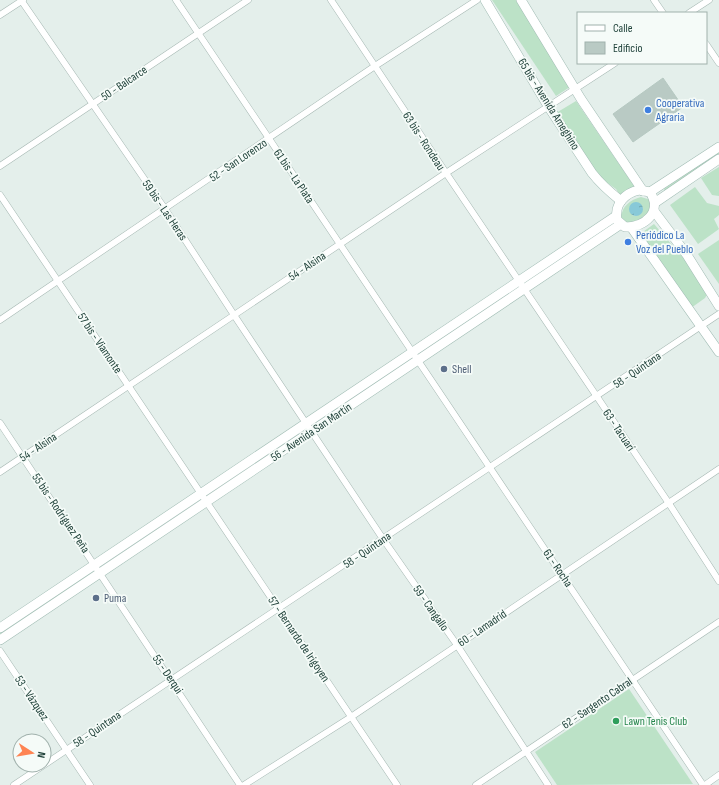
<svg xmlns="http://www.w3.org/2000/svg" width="719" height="785" font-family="'Sofia Sans Condensed',sans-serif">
  <defs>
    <pattern id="water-ripples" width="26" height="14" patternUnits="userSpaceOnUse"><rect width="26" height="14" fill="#88c9d8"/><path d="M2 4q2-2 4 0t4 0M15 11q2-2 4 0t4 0" fill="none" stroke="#6fa5b0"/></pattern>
  </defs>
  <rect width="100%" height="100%" fill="#e4efeb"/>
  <g fill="#bce2c7" fill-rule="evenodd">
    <polygon points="492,0 516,0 573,85 556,96"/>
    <polygon points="576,101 634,186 634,190 622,198 616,189 599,177 556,113"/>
    <polygon points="719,152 719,156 665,191 664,189"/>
    <polygon points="719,167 719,196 712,195 701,178"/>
    <polygon points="695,187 707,203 719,206 719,215 714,219 719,229 698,244 670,205"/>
    <path d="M641,197L651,200L649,212L639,220L626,223L621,218C622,206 630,200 641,197ZM633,204H639L643,208L636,216L632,215Z"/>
    <polygon points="654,224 710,289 705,298 691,308 640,234"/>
    <polygon points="719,240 719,284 698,254"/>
    <polygon points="89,572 91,574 0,636 0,632"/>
    <polygon points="629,689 693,784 557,785 535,752"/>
  </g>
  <circle fill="url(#water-ripples)" cx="636" cy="209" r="7"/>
  <polygon fill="#b9cac4" stroke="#b6c9c2" points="663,78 683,107 633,142 613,114"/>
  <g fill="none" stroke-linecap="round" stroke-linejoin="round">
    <defs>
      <g id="minor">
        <polyline points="21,0 165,209 234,315 383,539 457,645 548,785"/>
        <polyline points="176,0 703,785"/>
        <polyline points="331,0 446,173 668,502 719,581"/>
        <polyline points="654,0 663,13"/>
        <polyline points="689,13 709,0"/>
        <polyline points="0,15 23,0"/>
        <polyline points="706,44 719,63"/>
        <polyline points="0,166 248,0"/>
        <polyline points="0,195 397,785"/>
        <polyline points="0,320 375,66 477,0"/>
        <polyline points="0,423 240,785"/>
        <polyline points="0,472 446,173 615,63"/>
        <polyline points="0,651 90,785"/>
        <polyline points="14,785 719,314"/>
        <polyline points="244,785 351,717 719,469"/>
        <polyline points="476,785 719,622"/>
        <polyline points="705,785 719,775"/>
      </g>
      <g id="secondary">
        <path d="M485,0L548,106L592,173C599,182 611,193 621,201"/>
        <polyline points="521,0 581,99 643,191"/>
        <path d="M639,190L650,192C663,212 645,227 625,227L617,220C614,204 625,193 639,190Z"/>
        <polyline points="650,192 719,147"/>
        <polyline points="656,202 719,159"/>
        <polyline points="654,211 687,255 719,306"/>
        <polyline points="631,227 719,352"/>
        <polyline points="0,628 616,216"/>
        <polyline points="0,640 621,224"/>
      </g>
    </defs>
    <use href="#minor" stroke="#a6b8b3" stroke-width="7"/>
    <use href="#secondary" stroke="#a1bcb4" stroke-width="10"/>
    <use href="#minor" stroke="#fff" stroke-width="6"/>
    <use href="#secondary" stroke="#fff" stroke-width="9"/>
  </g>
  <g fill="#3f7fe0" stroke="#f5fbf8" stroke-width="1.5">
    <circle cx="648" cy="110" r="4"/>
    <circle cx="628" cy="242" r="4"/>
  </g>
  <g fill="#5c6f8a" stroke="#f5fbf8" stroke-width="1.5">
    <circle cx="444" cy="369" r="4"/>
    <circle cx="96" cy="598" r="4"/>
  </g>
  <circle fill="#2e9e5b" stroke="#f5fbf8" stroke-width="1.5" cx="616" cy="721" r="4"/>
  <g text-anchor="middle" stroke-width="3.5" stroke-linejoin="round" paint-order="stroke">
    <g font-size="12" fill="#21433b" stroke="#f5fbf8">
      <text transform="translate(124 83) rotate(-34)" y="4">50 - Balcarce</text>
      <text transform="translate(549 104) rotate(58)" y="4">65 bis - Avenida Ameghino</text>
      <text transform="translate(424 141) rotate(57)" y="4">63 bis - Rondeau</text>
      <text transform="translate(238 160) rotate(-34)" y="4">52 - San Lorenzo</text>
      <text transform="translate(294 176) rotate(56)" y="4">61 bis - La Plata</text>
      <text transform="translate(165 210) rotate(56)" y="4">59 bis - Las Heras</text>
      <text transform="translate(307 266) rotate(-34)" y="4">54 - Alsina</text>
      <text transform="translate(100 343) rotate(56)" y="4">57 bis - Viamonte</text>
      <text transform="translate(637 370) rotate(-34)" y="4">58 - Quintana</text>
      <text transform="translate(619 430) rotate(56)" y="4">63 - Tacuarí</text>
      <text transform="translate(311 432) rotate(-34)" y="4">56 - Avenida San Martín</text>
      <text transform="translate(38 447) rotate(-34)" y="4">54 - Alsina</text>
      <text transform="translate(61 513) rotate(56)" y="4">55 bis - Rodríguez Peña</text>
      <text transform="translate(367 550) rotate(-34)" y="4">58 - Quintana</text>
      <text transform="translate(558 568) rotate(56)" y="4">61 - Rocha</text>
      <text transform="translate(431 608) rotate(55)" y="4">59 - Cangallo</text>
      <text transform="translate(482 628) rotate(-34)" y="4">60 - Lamadrid</text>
      <text transform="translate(299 639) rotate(56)" y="4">57 - Bernardo de Irigoyen</text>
      <text transform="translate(168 674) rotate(56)" y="4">55 - Derqui</text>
      <text transform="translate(32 698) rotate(56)" y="4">53 - Vázquez</text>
      <text transform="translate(597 703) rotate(-34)" y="4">62 - Sargento Cabral</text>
      <text transform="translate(97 729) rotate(-34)" y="4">58 - Quintana</text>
    </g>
    <g font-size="12" fill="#366cbe" stroke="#f5fbf8" text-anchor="start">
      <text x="656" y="107">Cooperativa<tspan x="656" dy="14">Agraria</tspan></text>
      <text x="636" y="239">Periódico La<tspan x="636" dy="14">Voz del Pueblo</tspan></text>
    </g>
    <g font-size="12" fill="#4e5e75" stroke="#f5fbf8" text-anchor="start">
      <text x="452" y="373">Shell</text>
      <text x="104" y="602">Puma</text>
    </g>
    <g font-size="12" fill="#27864d" stroke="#f5fbf8" text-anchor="start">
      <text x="624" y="725">Lawn Tenis Club</text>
    </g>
  </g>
  <rect x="577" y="12" width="130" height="52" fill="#f5fbf8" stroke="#a0b1ac"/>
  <rect x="585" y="25" width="20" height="6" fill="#ffffff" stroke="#a0b1ac"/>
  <text x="613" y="32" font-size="12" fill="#21433b">Calle</text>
  <rect x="585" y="42" width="20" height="12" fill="#b9cac4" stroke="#a0b1ac"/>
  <text x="613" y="52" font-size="12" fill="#21433b">Edificio</text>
  <g transform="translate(32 753) rotate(102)"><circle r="19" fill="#f5fbf8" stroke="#a0b1ac"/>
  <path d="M0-3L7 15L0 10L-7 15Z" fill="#fe8453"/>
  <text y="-6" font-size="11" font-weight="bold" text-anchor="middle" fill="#21433b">N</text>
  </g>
</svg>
